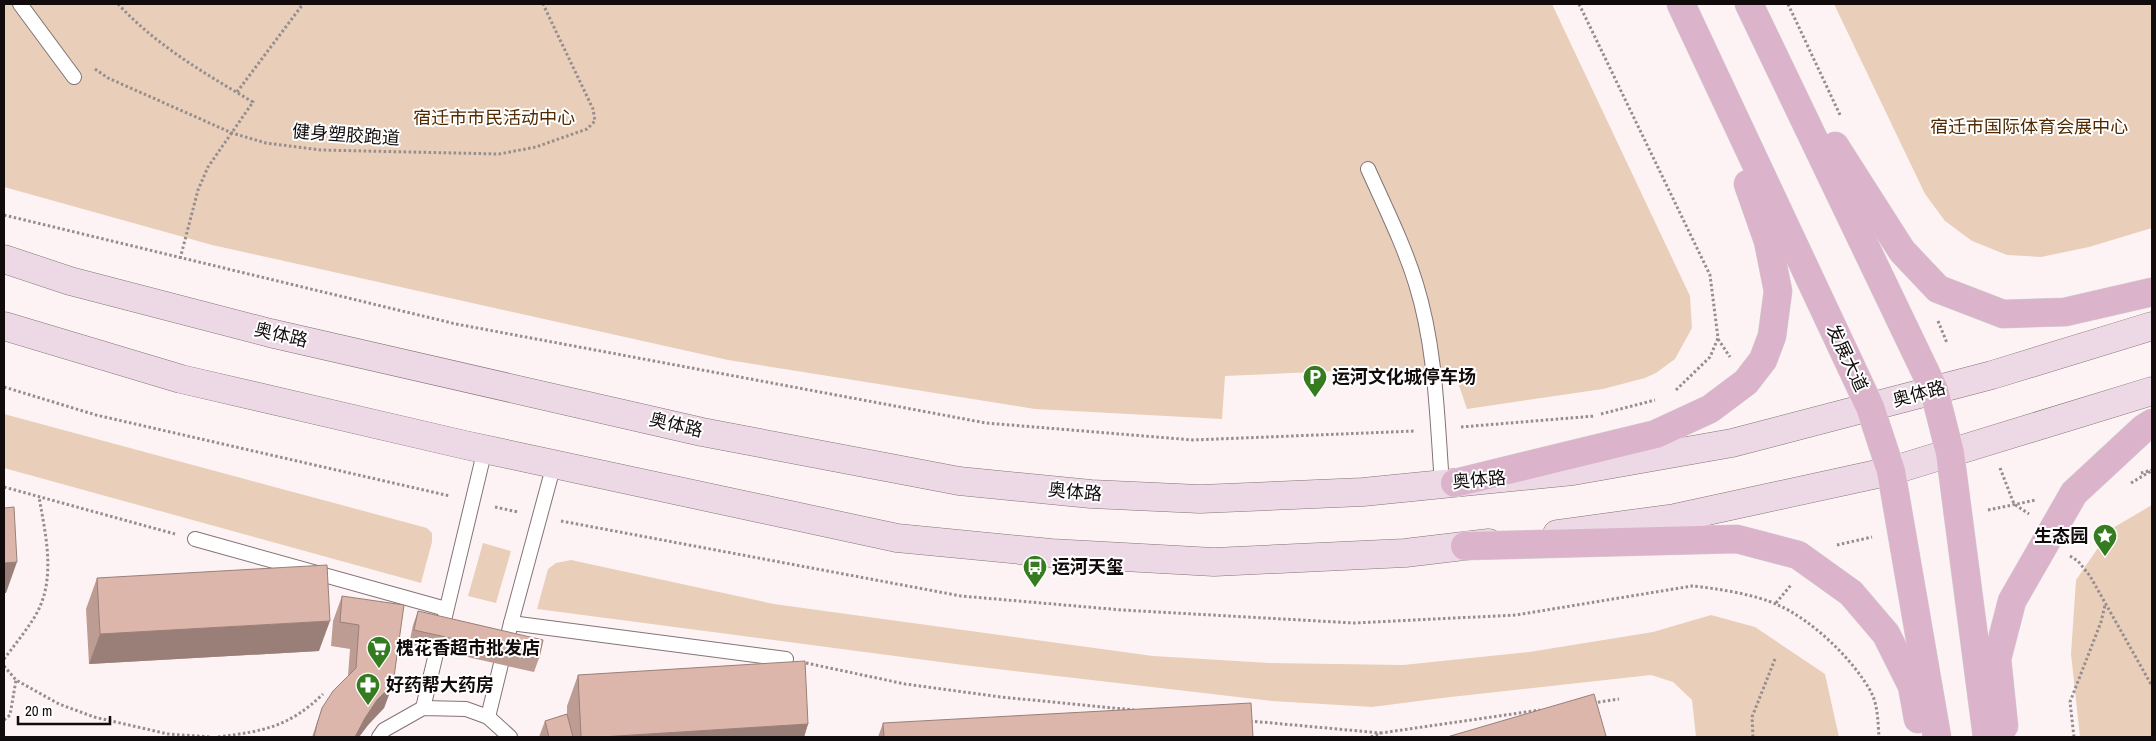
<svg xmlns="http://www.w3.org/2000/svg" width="2156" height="741" font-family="'Archivo Narrow','Noto Sans SC',sans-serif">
  <rect width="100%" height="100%" fill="#fef3f4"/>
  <g fill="#e9cfba">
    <polygon points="4,4 1552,4 1690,296 1692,328 1675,359 1656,373 1645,378 1603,389 1467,409 1454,371 1406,375 1405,368 1225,376 1222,419 1035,409 728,360 212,245 4,187"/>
    <polygon points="1834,4 2152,4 2152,228 2089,247 2041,257 2007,255 1972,241 1945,221 1925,194"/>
    <polygon points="4,414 427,528 432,533 432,542 421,583 4,468"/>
    <polygon points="2152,505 2152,737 2080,737 2071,654 2076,580 2111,529"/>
    <polygon points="483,543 511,551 496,603 468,596"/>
    <polygon points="571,560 774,604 1153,656 1270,663 1403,665 1529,652 1653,632 1711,615 1755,627 1825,674 1839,737 1696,737 1692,700 1673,682 1651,675 1442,698 1372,707 1272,701 963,665 537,609 548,569 556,563"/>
  </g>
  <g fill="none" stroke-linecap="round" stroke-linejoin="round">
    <defs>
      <g id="lane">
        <polyline points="20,4 74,77"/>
        <path d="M1368,169C1385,207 1404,245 1416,284C1436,348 1437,418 1442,484"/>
        <polyline points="195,539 446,609"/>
        <polyline points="511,623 786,659"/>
        <polyline points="423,708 485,449"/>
        <polyline points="488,717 511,623 554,464"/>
        <polyline points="379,737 384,730 423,708 466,709 488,717 510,737"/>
      </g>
      <g id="secondary">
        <polyline points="4,259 70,281 270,333 702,432 959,481 1091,494 1200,499 1363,492 1573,471 1732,443 1992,375 2152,326"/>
        <polyline points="4,326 181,379 465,445 897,538 1051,553 1214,562 1405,553 1489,543"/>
        <polyline points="1557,534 1675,518 1891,471 2152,391"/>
      </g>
      <g id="primary">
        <polyline points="1681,4 1870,407 1891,471 1937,737"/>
        <polyline points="1749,4 1934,390 1950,453 1987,737"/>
        <polyline points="1835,146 1902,251 1938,289 2003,314 2065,312 2152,292"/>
        <polyline points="1455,483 1656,434 1710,409 1746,382 1763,360 1772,336 1778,291 1768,241 1748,184"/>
        <polyline points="1465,546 1737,539 1798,555 1851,593 1886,634 1912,686 1918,719"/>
        <polyline points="2004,726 1997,659 2012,601 2074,493 2144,428 2152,423"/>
      </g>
    </defs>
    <use href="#lane" stroke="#837375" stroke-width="16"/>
    <use href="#secondary" stroke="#837375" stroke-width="29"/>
    <use href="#primary" stroke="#d4d3d3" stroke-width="29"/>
    <g stroke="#968d8e" stroke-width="3" stroke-dasharray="2.5 2.5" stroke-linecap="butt">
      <path d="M118,4C157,46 204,73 253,102L208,167L198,190L180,259"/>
      <polyline points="1579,4 1710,275 1718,338 1710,357 1676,390"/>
      <polyline points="1788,4 1841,117"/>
      <polyline points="95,69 108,78 232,133 266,143 321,150 499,154 536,147 587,129 595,121 593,109 543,4"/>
      <polyline points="237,92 303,4"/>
      <polyline points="4,215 456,324 986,423 1193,440 1415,431"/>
      <polyline points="1938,321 1947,343"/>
      <polyline points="1718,339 1730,357"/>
      <polyline points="4,387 96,415 450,496"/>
      <polyline points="1601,414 1655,400"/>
      <polyline points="1461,427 1595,416"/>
      <polyline points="2000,468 2014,504 2029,514"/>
      <polyline points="2141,473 2152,470"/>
      <polyline points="2131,483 2151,471"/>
      <polyline points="4,487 175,534"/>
      <polyline points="495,507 518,512"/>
      <polyline points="1988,510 2036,500"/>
      <path d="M561,521L961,596L1122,610L1354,623L1516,615L1692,586C1715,588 1758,595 1778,605C1812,620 1853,659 1871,692C1878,705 1878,723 1879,737"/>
      <polyline points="1837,545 1872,537"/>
      <polyline points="2070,556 2078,561 2090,576 2152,686"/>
      <polyline points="1776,603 1791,585"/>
      <path d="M4,659C14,646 25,632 34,618C57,581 46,537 39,497"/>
      <polyline points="806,663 905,684 1001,697 1134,710"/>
      <polyline points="4,666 16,680 59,704 94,717 168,734 211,737"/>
      <polyline points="1593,703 1619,699"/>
      <polyline points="4,720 10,715 16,680"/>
      <polyline points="1250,721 1381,733"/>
      <path d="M218,737C264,731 289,727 323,694"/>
      <polyline points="1371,737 1381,733 1540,710"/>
      <polyline points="1753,737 1752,717 1775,659"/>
      <polyline points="2074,737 2070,702 2101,622 2105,605"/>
    </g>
    <use href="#lane" stroke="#fff" stroke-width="14"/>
    <use href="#secondary" stroke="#edd9e5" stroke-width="28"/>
    <use href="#primary" stroke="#dbb3cb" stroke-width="28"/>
  </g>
  <g fill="#bd9c93">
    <polygon points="97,578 319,651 89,664 86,609"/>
    <polygon points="342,596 393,684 384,708 368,725 359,737 312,737 322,708 348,676 350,649 331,646 333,621"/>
    <polygon points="418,611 539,658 534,672 409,644 413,625"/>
    <polygon points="578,675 808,724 804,737 539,737 545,721 567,714 567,706"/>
    <polygon points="883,723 1253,737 878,737"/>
  </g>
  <g fill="#9a7f78">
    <polygon points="17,562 6,593 4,593 4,563"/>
    <polygon points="330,621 319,651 89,664 100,634"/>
    <polygon points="393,684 384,708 368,725 359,737 355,737 365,718 377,700"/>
    <polygon points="808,724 804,737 601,737"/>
  </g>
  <g fill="#dcb5ab" stroke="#9a7f78">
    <polygon points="14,507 17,562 4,563 4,508"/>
    <polygon points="327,565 330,621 100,634 97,578"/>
    <polygon points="342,596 404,605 393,684 377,700 365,718 355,737 314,737 317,724 322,708 333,691 356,668 359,625 340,622"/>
    <polygon points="418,611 543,640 539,658 414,630"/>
    <polygon points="805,661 808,724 601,737 581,737 578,675"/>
    <polygon points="1594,694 1606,736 1601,737 1447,737"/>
    <polygon points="1251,703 1253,737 884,737 883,723"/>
    <polygon points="567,714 573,737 549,737 545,721"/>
  </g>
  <defs>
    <symbol id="parking-pin" viewBox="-11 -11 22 30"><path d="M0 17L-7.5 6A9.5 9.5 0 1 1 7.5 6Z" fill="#357c21" stroke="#fff"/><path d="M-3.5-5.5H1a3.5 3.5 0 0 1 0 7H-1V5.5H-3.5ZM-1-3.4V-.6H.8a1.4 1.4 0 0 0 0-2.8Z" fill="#fff"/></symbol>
    <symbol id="sight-pin" viewBox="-11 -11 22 30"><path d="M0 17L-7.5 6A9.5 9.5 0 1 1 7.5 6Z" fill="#357c21" stroke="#fff"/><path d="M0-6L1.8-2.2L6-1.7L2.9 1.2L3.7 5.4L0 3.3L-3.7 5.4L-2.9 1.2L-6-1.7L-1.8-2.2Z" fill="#fff"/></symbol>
    <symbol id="bus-pin" viewBox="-11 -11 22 30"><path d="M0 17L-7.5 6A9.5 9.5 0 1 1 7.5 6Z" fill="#357c21" stroke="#fff"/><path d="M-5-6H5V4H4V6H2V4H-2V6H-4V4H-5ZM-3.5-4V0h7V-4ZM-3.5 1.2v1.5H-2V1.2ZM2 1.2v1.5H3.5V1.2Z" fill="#fff"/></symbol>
    <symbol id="supermarket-pin" viewBox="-11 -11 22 30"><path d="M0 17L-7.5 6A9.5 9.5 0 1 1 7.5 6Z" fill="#357c21" stroke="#fff"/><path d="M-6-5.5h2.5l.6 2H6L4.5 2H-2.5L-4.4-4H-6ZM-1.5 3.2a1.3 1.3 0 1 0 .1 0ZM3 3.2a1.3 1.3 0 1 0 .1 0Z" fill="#fff"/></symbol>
    <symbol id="pharmacy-pin" viewBox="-11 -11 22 30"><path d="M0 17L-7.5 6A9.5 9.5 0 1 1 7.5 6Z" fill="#357c21" stroke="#fff"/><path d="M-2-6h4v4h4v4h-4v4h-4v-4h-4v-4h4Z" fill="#fff"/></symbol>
  </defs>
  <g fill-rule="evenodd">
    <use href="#parking-pin" x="1301" y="363" width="28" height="38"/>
    <use href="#sight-pin" x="2091" y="522" width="28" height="38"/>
    <use href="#bus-pin" x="1021" y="553" width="28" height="38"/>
    <use href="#supermarket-pin" x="365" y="634" width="28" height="38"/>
    <use href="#pharmacy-pin" x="354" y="671" width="28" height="38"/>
  </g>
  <g text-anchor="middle" stroke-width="4" stroke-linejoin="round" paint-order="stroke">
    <g font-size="18" fill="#512a00" stroke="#fff">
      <text x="494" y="124">宿迁市市民活动中心</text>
      <text x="2029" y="133">宿迁市国际体育会展中心</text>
    </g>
    <g font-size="18" fill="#110b0c" stroke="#fff">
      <text transform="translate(346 135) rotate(4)" y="6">健身塑胶跑道</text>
      <text transform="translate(281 335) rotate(13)" y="6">奥体路</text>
      <text transform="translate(1847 358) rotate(65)" y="6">发展大道</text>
      <text transform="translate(1919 394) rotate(-15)" y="6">奥体路</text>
      <text transform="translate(676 425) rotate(13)" y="6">奥体路</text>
      <text transform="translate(1479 480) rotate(-5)" y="6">奥体路</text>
      <text transform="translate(1075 492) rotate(5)" y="6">奥体路</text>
    </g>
    <g font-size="18" font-weight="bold" fill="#110b0c" stroke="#fff" text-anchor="start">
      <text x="1332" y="383">运河文化城停车场</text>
      <text x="2088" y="542" text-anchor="end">生态园</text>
      <text x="1052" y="573">运河天玺</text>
      <text x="396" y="654">槐花香超市批发店</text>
      <text x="386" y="691">好药帮大药房</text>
    </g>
  </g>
  <rect width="2156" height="741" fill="none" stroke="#110b0c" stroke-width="10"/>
  <path d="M18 716v8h92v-8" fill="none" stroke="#110b0c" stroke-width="2.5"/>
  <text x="25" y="716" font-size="15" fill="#110b0c" stroke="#ffffff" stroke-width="4" paint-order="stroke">20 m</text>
</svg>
